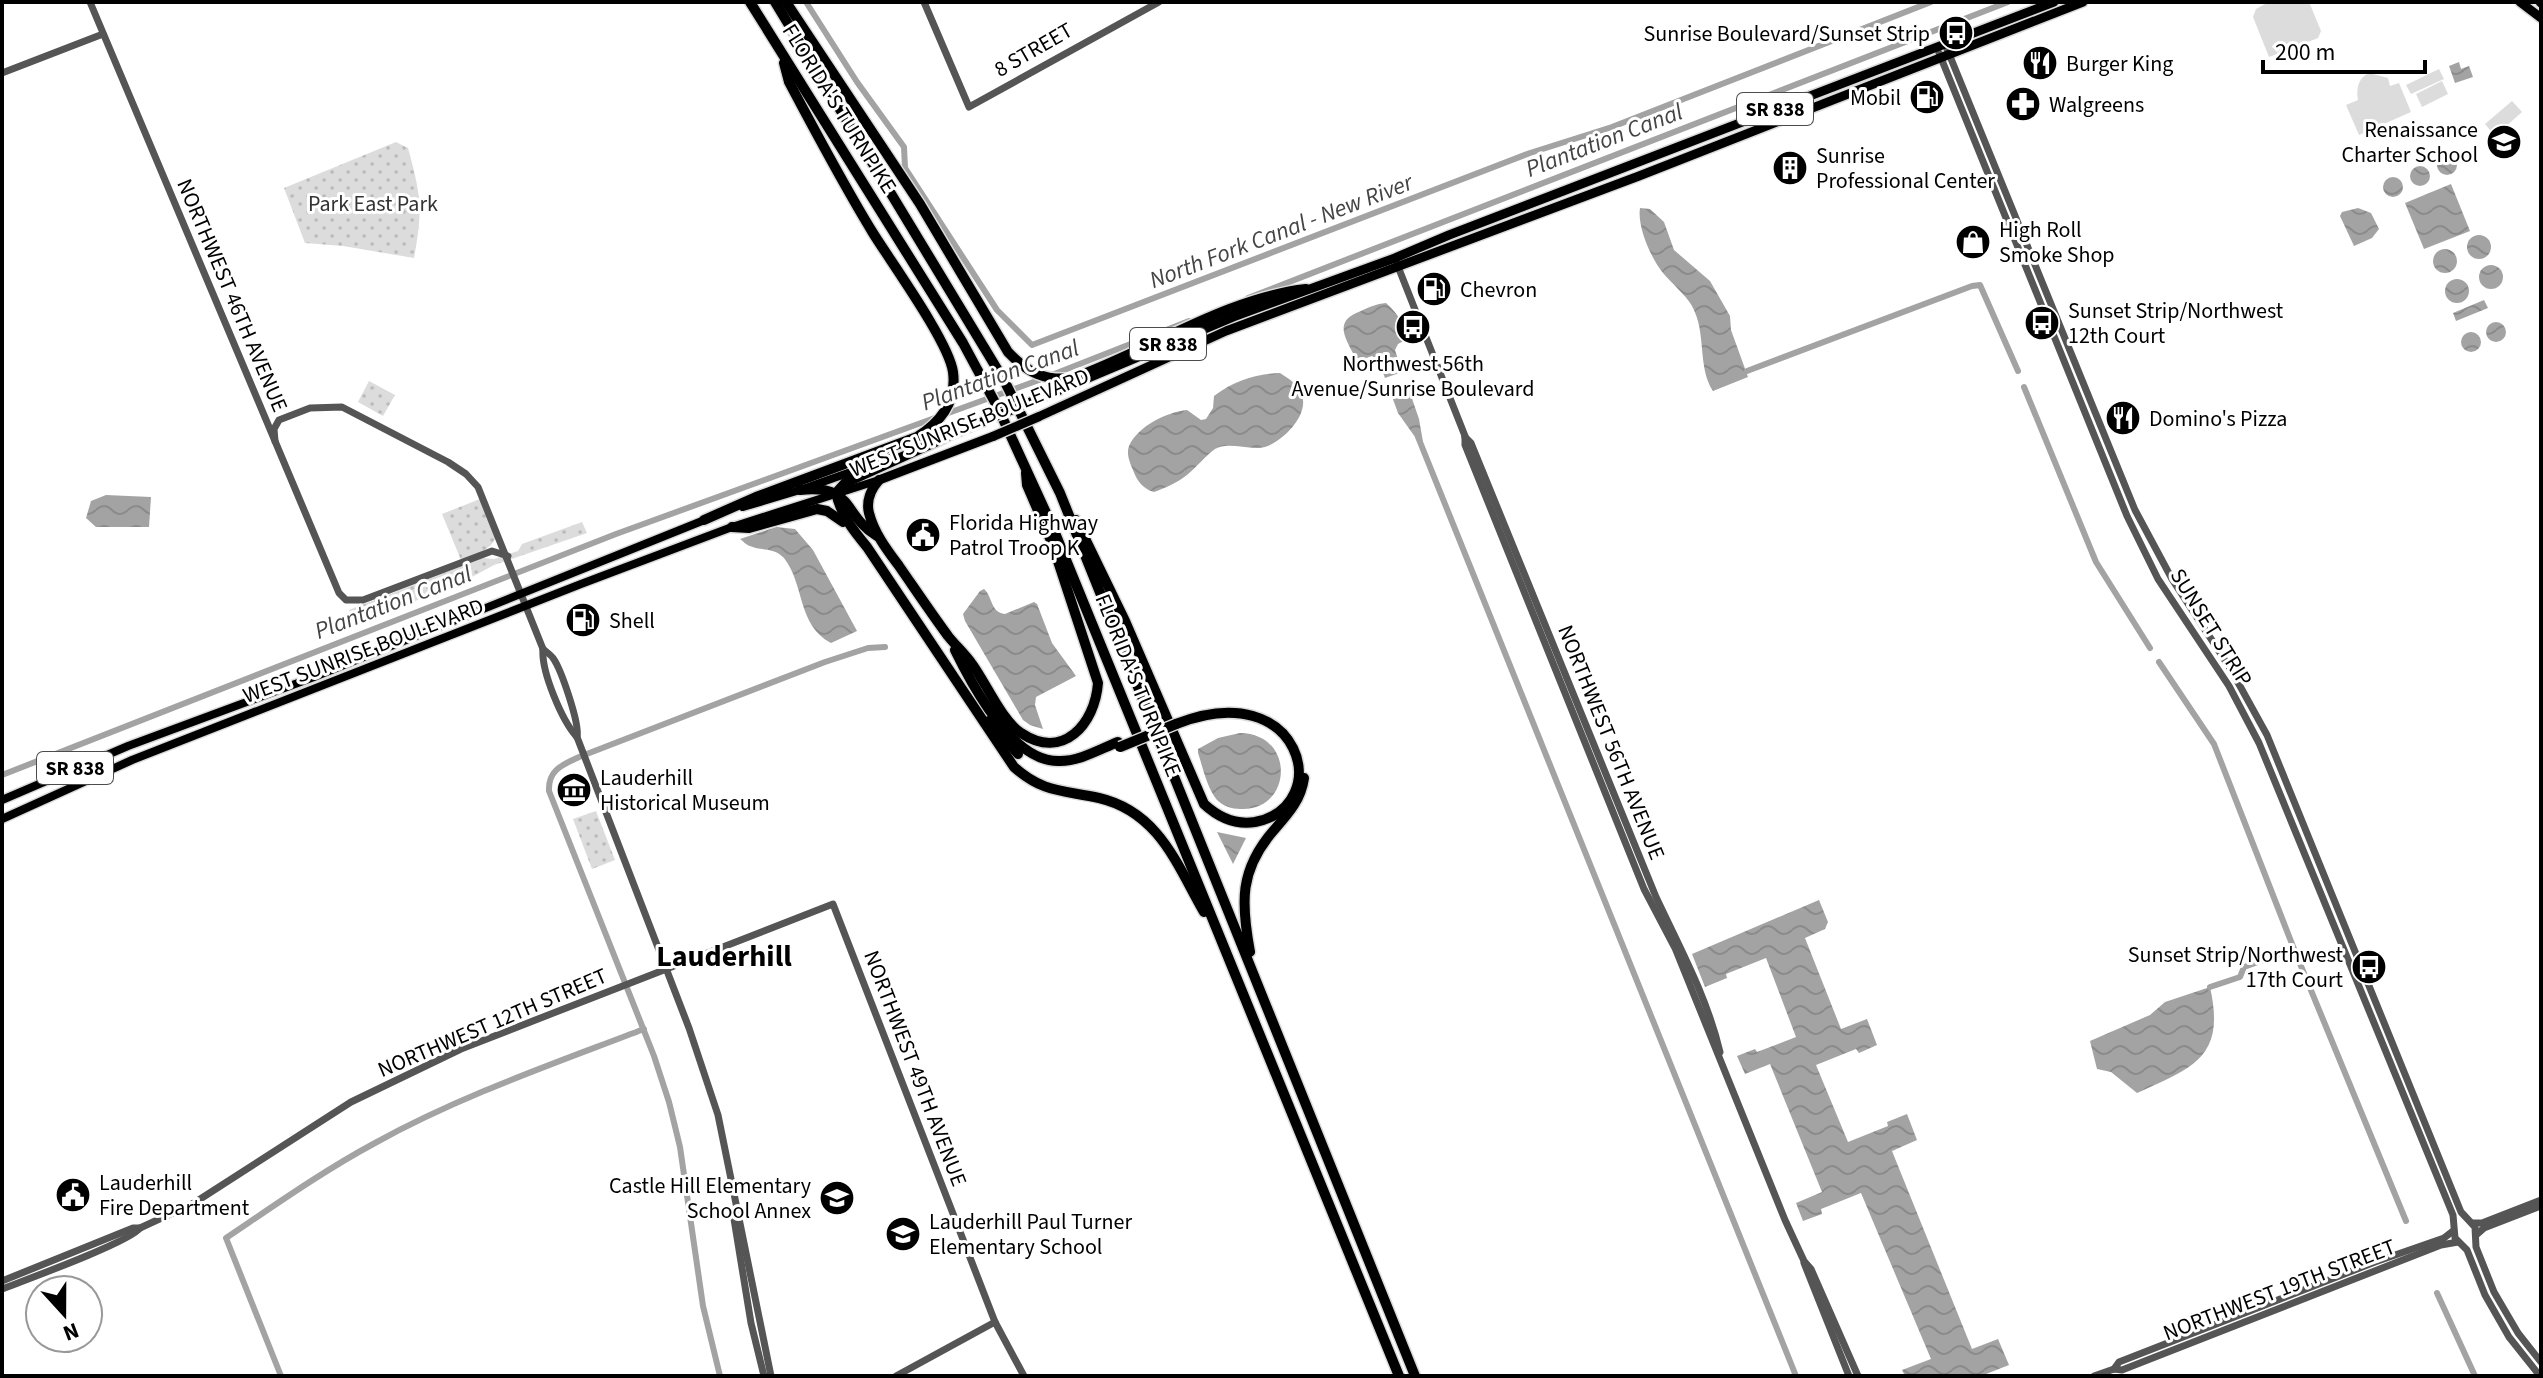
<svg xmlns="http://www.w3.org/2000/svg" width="2543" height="1378" font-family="'Source Sans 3',sans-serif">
  <defs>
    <pattern id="park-dots" width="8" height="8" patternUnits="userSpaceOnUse" patternTransform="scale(2)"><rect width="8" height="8" fill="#dcdcdc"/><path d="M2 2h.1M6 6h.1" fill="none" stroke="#bbb" stroke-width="1.8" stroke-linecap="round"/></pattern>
    <pattern id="water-waves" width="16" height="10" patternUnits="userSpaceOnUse" patternTransform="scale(2)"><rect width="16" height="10" fill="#a3a3a3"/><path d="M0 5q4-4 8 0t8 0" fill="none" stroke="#8b8b8b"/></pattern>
  </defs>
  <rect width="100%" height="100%" fill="#fff"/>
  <g fill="url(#park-dots)">
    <path d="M396,142L408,148C421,195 423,210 414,258L343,246L305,243L284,188Z"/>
    <polygon points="369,381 395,395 383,416 358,402"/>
    <path d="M480,499L498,531C493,551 478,553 461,560L442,514Z"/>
    <polygon points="582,522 587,533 494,565 459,584 355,624 349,610 483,558 494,559 518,551 522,544"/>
    <polygon points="596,811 615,860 592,869 573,819"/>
  </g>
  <g fill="#dcdcdc">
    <polygon points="2269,2 2309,2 2321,31 2318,38 2269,57 2253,17 2256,9"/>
    <polygon points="2439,69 2444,79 2411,94 2406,85"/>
    <path d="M2369,73L2388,78L2390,86L2399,83L2411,112L2359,135L2346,105L2358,100C2356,89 2358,78 2369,73Z"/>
    <polygon points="2442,81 2448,94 2422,107 2416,94"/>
    <polygon points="2512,101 2522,112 2495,136 2485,124"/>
  </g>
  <g fill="url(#water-waves)">
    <polygon points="2459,62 2461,69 2469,66 2473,77 2455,83 2449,66"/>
    <circle cx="2447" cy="165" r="10"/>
    <circle cx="2420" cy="176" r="10"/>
    <circle cx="2393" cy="187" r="10"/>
    <polygon points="2451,184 2470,231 2424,249 2405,203"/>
    <path d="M1640,208L1650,209L1664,222L1674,250L1710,281L1730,316L1731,330L1748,377L1713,391C1697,367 1707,333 1692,306C1685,294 1672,284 1663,273C1651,258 1637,227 1640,208Z"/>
    <polygon points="2358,208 2371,213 2379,229 2372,238 2354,246 2340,216 2342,212"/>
    <circle cx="2479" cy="247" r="12"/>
    <circle cx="2445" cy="261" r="12"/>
    <circle cx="2491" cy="277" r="12"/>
    <circle cx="2457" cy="291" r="12"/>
    <polygon points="2484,300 2488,308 2456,321 2453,313"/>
    <path d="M1386,303C1398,314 1404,323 1407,339L1398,344L1395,350L1402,372L1385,378L1378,360L1372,356L1361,360L1355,357C1345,337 1333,321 1361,311C1369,307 1376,304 1386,303Z"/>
    <circle cx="2496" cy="332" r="10"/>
    <circle cx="2471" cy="342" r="10"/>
    <path d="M1280,373C1289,379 1299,384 1302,395C1309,416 1283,441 1265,447C1250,451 1228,441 1215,449C1205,456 1197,467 1187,475C1177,483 1165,488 1154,492C1143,489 1137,481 1133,470C1130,463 1126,454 1129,446C1138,426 1167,412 1187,410L1201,420L1206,419L1213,408L1214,396C1234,381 1255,374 1280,373Z"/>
    <polygon points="1407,384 1419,419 1423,442 1420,444 1398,413 1390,391 1394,387"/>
    <polygon points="106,495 151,497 149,527 96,527 86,518 91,501"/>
    <path d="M776,527L795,529L813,550L857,631L831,643C797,625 805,585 784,558C774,547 761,551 750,546C746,545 743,541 740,539Z"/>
    <path d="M984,589C993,597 990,612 1005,614L1034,602L1037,604L1052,643L1076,676L1036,697L1035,705L1043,729L1030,725L1023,720L965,621L963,614L980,591Z"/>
    <path d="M1240,733C1297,734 1292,812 1240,809C1232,809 1223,806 1217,800C1207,788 1203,768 1198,753V749L1218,738Z"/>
    <polygon points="1217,832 1246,838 1233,864"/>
    <polygon points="1819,900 1828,922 1825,929 1805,938 1841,1029 1867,1019 1877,1045 1859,1053 1856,1049 1816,1065 1848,1142 1888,1126 1887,1122 1907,1114 1917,1140 1892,1151 1972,1349 1998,1339 2009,1365 1981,1376 1905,1376 1902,1370 1931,1359 1861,1193 1821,1209 1822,1214 1803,1221 1796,1203 1822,1192 1770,1064 1745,1074 1737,1056 1755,1049 1757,1052 1796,1037 1766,958 1726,974 1727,978 1705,987 1692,954"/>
    <path d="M2210,987C2226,1058 2193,1067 2137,1093L2111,1072L2097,1069L2090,1041L2150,1015L2165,1002Z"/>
  </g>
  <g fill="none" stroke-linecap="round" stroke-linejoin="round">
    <g stroke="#a3a3a3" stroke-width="6">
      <polyline points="806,2 857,82 904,147 905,168 997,310 1032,345 1530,153 1612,127 1931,2"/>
      <polyline points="1248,298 2008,2"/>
      <polyline points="1747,371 1972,286 1980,285 2018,371"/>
      <polyline points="2024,387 2096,562 2150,648"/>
      <polyline points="1418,437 1796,1376"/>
      <polyline points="2159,662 2214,744 2294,949 2406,1221"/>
      <polyline points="2,775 616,534 1039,380 1189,321"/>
      <polyline points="2210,987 2240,977 2244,967 2294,949"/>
      <polyline points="2437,1293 2475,1376"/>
      <path d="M281,1376L226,1238C275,1205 323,1171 375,1143C460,1096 553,1064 644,1029"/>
      <path d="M720,1376L703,1306L680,1147L669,1102L654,1056L549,791C548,770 562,765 579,757L825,662L868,648L885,647"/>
    </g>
    <defs>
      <g id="primary">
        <polyline points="743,507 800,490 893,457"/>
        <polyline points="2,800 128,746 314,677 707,519"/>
        <polyline points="2,819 132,760 581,584 732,527 879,480"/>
      </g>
      <g id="trunk">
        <polyline points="2520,2 2541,18"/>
        <polyline points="2540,2 2541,3"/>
        <polyline points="1031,402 1233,317 1395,258 1449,235 2054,2"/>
        <polyline points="1038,417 1226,331 1639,176 2083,2"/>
        <polyline points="944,438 987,420"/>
        <polyline points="879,480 994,436"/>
      </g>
      <g id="motorway">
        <polyline points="750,2 963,343 998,408 1053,528 1399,1376"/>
        <polyline points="775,2 1005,382 1060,493 1415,1376"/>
        <path d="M786,2L920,204L1008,352C1028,373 1044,381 1073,378C1148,351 1226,298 1306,289"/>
        <path d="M879,480C871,489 866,501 869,513C874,533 887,550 899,566C915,589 931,613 948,636C956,646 965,654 972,664C986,683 1002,721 1021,733C1063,761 1095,724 1098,683L1052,543L1027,485L1026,473"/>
        <path d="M800,490C855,484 842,515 877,536"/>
        <path d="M836,493C841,515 853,530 867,547L1014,767C1043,793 1063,790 1099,798C1159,812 1177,865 1204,912"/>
        <polyline points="836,493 845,483 944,438"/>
        <path d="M704,520L756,497L917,437C941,422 957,402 953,372C949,342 891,262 873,233C843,184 816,133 789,82L784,63"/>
        <path d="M1076,520L1125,621L1204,804C1218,817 1236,825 1255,822C1336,806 1302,674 1176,724"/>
        <polyline points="732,527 749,528 817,509 827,511 843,522"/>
        <path d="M955,650C973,687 1013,763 1060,761C1080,761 1100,749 1118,742"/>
        <polyline points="989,721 1018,754"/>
        <path d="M1250,952C1241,903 1239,870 1274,830C1288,814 1301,800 1304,778"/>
      </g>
    </defs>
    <use href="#primary" stroke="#dbdbdb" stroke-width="11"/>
    <use href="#trunk" stroke="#dbdbdb" stroke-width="12"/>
    <use href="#motorway" stroke="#dbdbdb" stroke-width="13"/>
    <g stroke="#555" stroke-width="7">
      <polyline points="90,2 339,593 346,600 363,600 492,551 508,556"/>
      <polyline points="924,2 969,107 1159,2"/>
      <polyline points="1945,44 2135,510 2172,579 2230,668 2267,735 2461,1212 2475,1227 2476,1247 2494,1292 2518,1333 2541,1362"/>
      <polyline points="1939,53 2127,516 2158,579 2229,686 2259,743 2453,1215 2455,1238 2467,1250 2485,1295 2509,1337 2540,1376"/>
      <polyline points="2,73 103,34"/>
      <polyline points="1397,264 1465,436 1465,445 1644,889 1675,948 1785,1220 1804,1261 1811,1269 1858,1376"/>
      <path d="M1465,437L1471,443L1656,897C1680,948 1707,997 1720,1052"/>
      <path d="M275,441L274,429L279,420L310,408L342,407L448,462L466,474L478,487L543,649C541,671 562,721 577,737L689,1028L718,1115L771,1376"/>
      <path d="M543,649C544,650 552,656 553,658C561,669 580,724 577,737"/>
      <polyline points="736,1210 734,1219 751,1323 764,1376"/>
      <polyline points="2472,1223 2482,1223 2541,1200"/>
      <polyline points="2476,1235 2484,1228 2541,1206"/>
      <polyline points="1804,1263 1849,1376"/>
      <polyline points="2,1281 133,1228 140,1228"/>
      <path d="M2,1289C25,1280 130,1242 140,1228L194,1203L351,1102L461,1049L833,904L995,1322L1024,1376"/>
      <polyline points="2114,1369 2119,1362 2375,1262 2444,1238 2453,1231"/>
      <polyline points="896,1376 995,1322"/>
      <polyline points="2094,1376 2114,1369 2122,1370 2441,1245 2458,1242"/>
    </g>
    <use href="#primary" stroke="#000" stroke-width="8"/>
    <use href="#trunk" stroke="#000" stroke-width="9"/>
    <use href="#motorway" stroke="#000" stroke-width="10"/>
    <defs>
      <g id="trunk-bridge">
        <polyline points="987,420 1031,402"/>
        <polyline points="994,436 1038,417"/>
      </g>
      <polyline id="motorway-bridge" points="1120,747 1176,724"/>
    </defs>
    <use href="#trunk-bridge" stroke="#dbdbdb" stroke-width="12" stroke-linecap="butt"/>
    <use href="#motorway-bridge" stroke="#dbdbdb" stroke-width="13" stroke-linecap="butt"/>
    <use href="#trunk-bridge" stroke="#000" stroke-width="9"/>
    <use href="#motorway-bridge" stroke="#000" stroke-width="10"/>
  </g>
  <defs>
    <symbol id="bus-disc" viewBox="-11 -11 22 22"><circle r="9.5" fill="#000" stroke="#fff"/><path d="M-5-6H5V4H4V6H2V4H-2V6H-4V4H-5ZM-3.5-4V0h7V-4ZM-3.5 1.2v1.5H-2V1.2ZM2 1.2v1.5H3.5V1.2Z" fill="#fff"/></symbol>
    <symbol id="restaurant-disc" viewBox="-11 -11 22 22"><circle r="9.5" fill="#000" stroke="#fff"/><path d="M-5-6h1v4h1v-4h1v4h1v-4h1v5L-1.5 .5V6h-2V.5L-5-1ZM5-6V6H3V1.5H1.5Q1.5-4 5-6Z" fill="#fff"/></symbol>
    <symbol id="fuel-disc" viewBox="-11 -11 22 22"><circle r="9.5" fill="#000" stroke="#fff"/><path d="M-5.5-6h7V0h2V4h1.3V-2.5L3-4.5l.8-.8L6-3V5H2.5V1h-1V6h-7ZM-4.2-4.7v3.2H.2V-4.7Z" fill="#fff"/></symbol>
    <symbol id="pharmacy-disc" viewBox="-11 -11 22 22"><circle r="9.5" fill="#000" stroke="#fff"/><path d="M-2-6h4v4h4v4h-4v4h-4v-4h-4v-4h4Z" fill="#fff"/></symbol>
    <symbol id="school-disc" viewBox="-11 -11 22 22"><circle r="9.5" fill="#000" stroke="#fff"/><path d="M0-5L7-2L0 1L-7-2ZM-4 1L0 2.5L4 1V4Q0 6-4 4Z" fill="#fff"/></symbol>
    <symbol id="building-disc" viewBox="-11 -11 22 22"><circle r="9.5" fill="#000" stroke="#fff"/><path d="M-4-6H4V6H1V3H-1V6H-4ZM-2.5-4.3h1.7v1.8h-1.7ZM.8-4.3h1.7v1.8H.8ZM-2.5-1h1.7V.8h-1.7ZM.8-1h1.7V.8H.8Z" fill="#fff"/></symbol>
    <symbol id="shop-disc" viewBox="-11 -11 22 22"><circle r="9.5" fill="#000" stroke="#fff"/><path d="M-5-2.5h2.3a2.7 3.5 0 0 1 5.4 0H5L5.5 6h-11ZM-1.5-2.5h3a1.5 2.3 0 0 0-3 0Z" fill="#fff"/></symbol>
    <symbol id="civic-disc" viewBox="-11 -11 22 22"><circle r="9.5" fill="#000" stroke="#fff"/><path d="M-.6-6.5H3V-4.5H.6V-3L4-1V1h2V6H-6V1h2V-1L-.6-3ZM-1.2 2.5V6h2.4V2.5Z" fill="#fff"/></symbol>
    <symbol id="museum-disc" viewBox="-11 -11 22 22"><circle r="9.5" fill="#000" stroke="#fff"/><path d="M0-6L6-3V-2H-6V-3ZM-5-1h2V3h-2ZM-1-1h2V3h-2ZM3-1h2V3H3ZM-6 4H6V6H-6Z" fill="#fff"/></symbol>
  </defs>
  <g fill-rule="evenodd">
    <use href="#bus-disc" x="1936" y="13" width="40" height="40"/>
    <use href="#restaurant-disc" x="2020" y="43" width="40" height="40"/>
    <use href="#fuel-disc" x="1907" y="77" width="40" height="40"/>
    <use href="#pharmacy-disc" x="2003" y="84" width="40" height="40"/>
    <use href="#school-disc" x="2484" y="122" width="40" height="40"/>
    <use href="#building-disc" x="1770" y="148" width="40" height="40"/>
    <use href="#shop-disc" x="1953" y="222" width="40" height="40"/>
    <use href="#fuel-disc" x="1414" y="269" width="40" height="40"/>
    <use href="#bus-disc" x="2022" y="303" width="40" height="40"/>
    <use href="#bus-disc" x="1393" y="307" width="40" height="40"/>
    <use href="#restaurant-disc" x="2103" y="398" width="40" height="40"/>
    <use href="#civic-disc" x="903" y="515" width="40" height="40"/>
    <use href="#fuel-disc" x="563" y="600" width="40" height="40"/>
    <use href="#museum-disc" x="554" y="770" width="40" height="40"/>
    <use href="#bus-disc" x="2349" y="947" width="40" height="40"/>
    <use href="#civic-disc" x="53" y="1175" width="40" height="40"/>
    <use href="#school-disc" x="817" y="1178" width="40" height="40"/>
    <use href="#school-disc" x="883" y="1214" width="40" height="40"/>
  </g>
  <g text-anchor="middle" stroke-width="6" stroke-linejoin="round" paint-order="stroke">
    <g fill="#fff" stroke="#4c4c4c" stroke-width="2">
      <rect x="1737" y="93" width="76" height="32" rx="6"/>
      <rect x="1130" y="328" width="76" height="32" rx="6"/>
      <rect x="37" y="752" width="76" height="32" rx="6"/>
    </g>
    <g font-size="20" font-weight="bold" fill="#000">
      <text x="1775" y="116">SR 838</text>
      <text x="1168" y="351">SR 838</text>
      <text x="75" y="775">SR 838</text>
    </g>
    <g font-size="22" fill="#000" stroke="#fff" text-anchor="start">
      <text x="1930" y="41" text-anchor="end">Sunrise Boulevard/Sunset Strip</text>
      <text x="2066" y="71">Burger King</text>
      <text x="1901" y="105" text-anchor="end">Mobil</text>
      <text x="2049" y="112">Walgreens</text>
      <text x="2478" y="137" text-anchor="end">Renaissance<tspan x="2478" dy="25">Charter School</tspan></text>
      <text x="1816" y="163">Sunrise<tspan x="1816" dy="25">Professional Center</tspan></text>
      <text x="1999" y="237">High Roll<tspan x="1999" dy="25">Smoke Shop</tspan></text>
      <text x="1460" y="297">Chevron</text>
      <text x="2068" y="318">Sunset Strip/Northwest<tspan x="2068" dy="25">12th Court</tspan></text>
      <text x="1413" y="371" text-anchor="middle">Northwest 56th<tspan x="1413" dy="25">Avenue/Sunrise Boulevard</tspan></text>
      <text x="2149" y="426">Domino's Pizza</text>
      <text x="949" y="530">Florida Highway<tspan x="949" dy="25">Patrol Troop K</tspan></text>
      <text x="609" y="628">Shell</text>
      <text x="600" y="785">Lauderhill<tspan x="600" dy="25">Historical Museum</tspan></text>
      <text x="2343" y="962" text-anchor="end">Sunset Strip/Northwest<tspan x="2343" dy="25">17th Court</tspan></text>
      <text x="99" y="1190">Lauderhill<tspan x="99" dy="25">Fire Department</tspan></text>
      <text x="811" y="1193" text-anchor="end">Castle Hill Elementary<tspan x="811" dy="25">School Annex</tspan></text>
      <text x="929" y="1229">Lauderhill Paul Turner<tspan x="929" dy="25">Elementary School</tspan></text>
    </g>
    <g font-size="22" fill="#000" stroke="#fff">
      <text transform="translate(1033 49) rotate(-30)" y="8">8 STREET</text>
      <text transform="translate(840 108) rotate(58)" y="8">FLORIDA'S TURNPIKE</text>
      <text transform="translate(233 295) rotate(67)" y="8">NORTHWEST 46TH AVENUE</text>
      <text transform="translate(969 422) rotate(-22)" y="8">WEST SUNRISE BOULEVARD</text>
      <text transform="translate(2212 627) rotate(58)" y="8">SUNSET STRIP</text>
      <text transform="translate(363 650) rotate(-21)" y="8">WEST SUNRISE BOULEVARD</text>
      <text transform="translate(1139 685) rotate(68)" y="8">FLORIDA'S TURNPIKE</text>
      <text transform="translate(1612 742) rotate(68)" y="8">NORTHWEST 56TH AVENUE</text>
      <text transform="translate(492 1022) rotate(-23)" y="8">NORTHWEST 12TH STREET</text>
      <text transform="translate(916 1068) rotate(69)" y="8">NORTHWEST 49TH AVENUE</text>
      <text transform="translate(2279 1289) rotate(-21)" y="8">NORTHWEST 19TH STREET</text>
    </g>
    <g font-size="22" fill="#333" stroke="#fff">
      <text x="373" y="211">Park East Park</text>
    </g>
    <g font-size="24" font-style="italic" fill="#444" stroke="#fff">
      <text transform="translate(1604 140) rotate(-21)" y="8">Plantation Canal</text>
      <text transform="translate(1281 231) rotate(-21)" y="8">North Fork Canal - New River</text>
      <text transform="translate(1000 375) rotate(-20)" y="8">Plantation Canal</text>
      <text transform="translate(393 602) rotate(-21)" y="8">Plantation Canal</text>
    </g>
    <g font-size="30" font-weight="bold" fill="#000" stroke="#fff">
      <text x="724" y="966">Lauderhill</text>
    </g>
  </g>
  <rect width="2543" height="1378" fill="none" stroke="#000000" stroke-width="8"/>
  <g transform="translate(64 1314) rotate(159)"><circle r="38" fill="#ffffff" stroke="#999999" stroke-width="2"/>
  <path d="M0-6L14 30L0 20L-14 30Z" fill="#000000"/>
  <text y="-12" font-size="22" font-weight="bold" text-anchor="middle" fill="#000000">N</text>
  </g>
  <path d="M2263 60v12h162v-12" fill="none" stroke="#000000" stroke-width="4"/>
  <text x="2275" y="60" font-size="24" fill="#000000" stroke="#ffffff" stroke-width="6" paint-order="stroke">200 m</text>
</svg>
